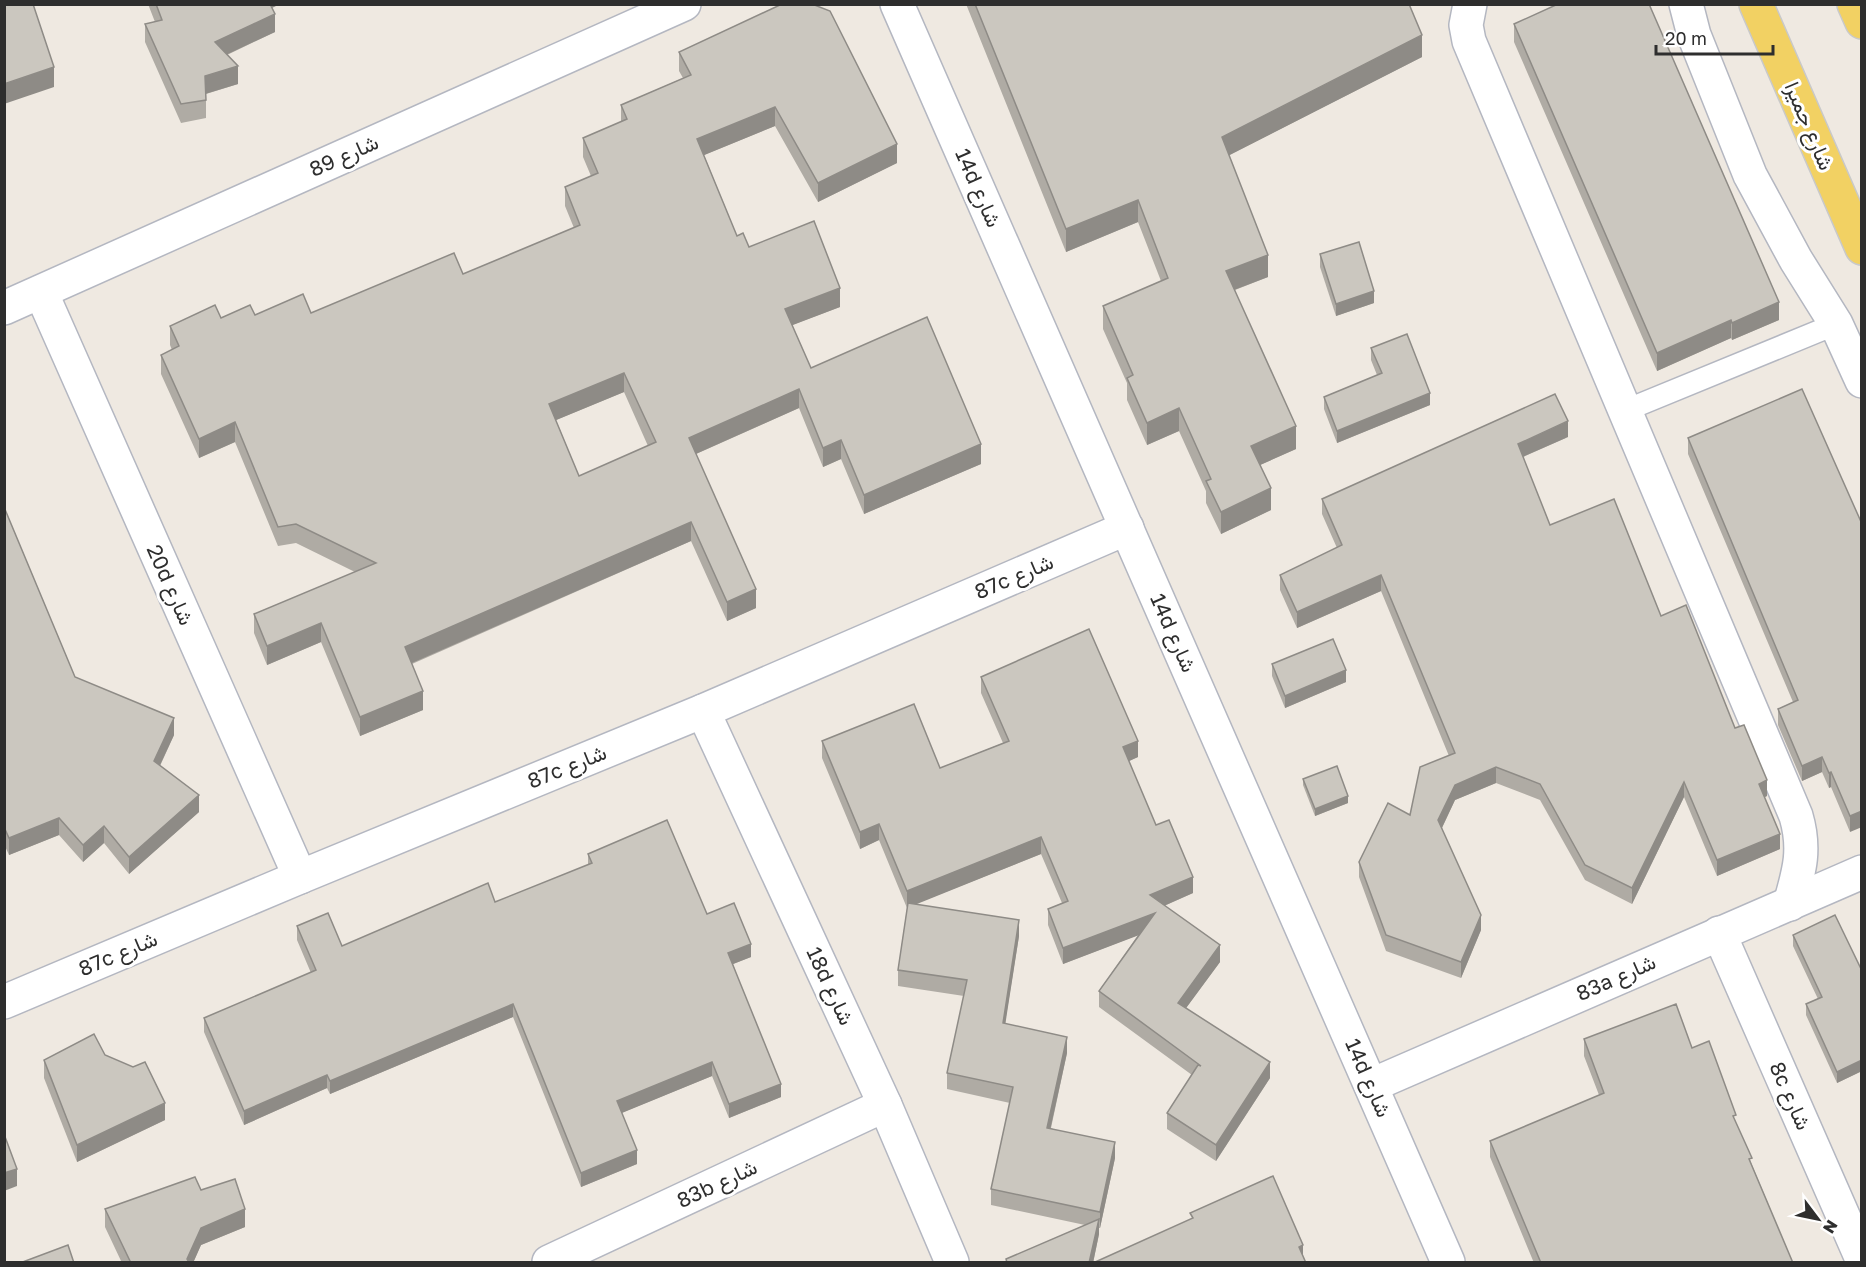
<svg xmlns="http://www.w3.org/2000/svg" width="1866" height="1267" font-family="'Golos Text',Vazirmatn,sans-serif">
  <rect width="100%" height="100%" fill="#efe9e1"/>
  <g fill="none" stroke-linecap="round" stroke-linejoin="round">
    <defs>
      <polyline id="service" points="1624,411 1836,324"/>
      <g id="minor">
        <polyline points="897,4 1448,1262"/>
        <path d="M1470,4L1466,25L1469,41L1796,816C1806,850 1799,872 1790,904"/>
        <polyline points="1686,4 1694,35 1750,175 1796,260 1836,324 1862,381"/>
        <polyline points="41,292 300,877"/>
        <polyline points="4,308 684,4"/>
        <polyline points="703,711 885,1105 952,1262"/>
        <polyline points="1719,933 1862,1259"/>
        <polyline points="4,1002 300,877 703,711 1127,528"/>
        <polyline points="1372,1085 1862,872"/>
        <polyline points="549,1262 885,1105"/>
      </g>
      <g id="primary">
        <polyline points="1756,4 1862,248"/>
        <polyline points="1854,4 1862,22"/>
      </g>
    </defs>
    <use href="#service" stroke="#b4b7c1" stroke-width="24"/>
    <use href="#minor" stroke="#b4b7c1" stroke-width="36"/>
    <use href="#primary" stroke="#c9c9c9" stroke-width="36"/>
    <use href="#service" stroke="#fff" stroke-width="21"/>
    <use href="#minor" stroke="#fff" stroke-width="33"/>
    <use href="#primary" stroke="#f2d163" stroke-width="33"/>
  </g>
  <g fill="#afaba4" fill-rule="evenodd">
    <polygon points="148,4 280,4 272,8 275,32 227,55 238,84 206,94 206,118 181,123 145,42 145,24 155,22"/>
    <polygon points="966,4 1409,4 1422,57 1229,155 1268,277 1235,290 1296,449 1260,465 1271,510 1221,534 1206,503 1206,491 1179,431 1147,445 1127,400 1127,383 1103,329 1103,306 1161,281 1138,222 1066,252"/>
    <polygon points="1514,24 1779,320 1732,340 1731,338 1657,371 1514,42"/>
    <path d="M679,52L897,163L818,202L775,126L704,155L737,236L749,247L840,307L792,325L811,368L981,464L864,514L841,459L823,467L799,408L696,454L756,608L727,621L691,541L412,664L423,710L360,736L321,642L267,665L254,633V614L355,572L296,543L278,546L235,442L199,458L161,374V355L172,350L170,345V326L221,318L255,315L311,313L463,274L574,228L565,206V187L591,176L583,157V138L621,122V105L683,78L679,71ZM624,392L648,446L579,476L556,420Z"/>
    <polygon points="1320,254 1374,303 1336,316 1320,267"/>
    <polygon points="1371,348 1430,405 1337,443 1324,409 1324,397 1377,375 1371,360"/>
    <polygon points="1568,437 1523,457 1550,525 1661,616 1735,728 1767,796 1764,797 1780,849 1717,876 1684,797 1632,904 1585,880 1540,800 1496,783 1455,800 1442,828 1481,930 1461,978 1386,951 1359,877 1359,862 1410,815 1449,756 1381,591 1297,628 1280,590 1280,575 1337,548 1322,514 1322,499"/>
    <polygon points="1688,438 1862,524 1850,832 1831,787 1829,788 1822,772 1802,781 1778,725 1778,709 1793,702 1688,454"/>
    <polygon points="4,507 75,677 174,735 160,766 199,812 129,874 104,843 83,862 59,835 9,855 4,844"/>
    <polygon points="1272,664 1346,682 1285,708 1272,676"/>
    <polygon points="981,677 1138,757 1128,761 1156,825 1193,893 1164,906 1220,962 1186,1008 1270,1078 1216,1161 1167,1129 1167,1113 1192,1075 1099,1007 1099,991 1138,935 1063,964 1048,925 1048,909 1062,903 1041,854 915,904 1019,936 1005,1023 1067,1053 1051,1128 1115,1158 1100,1228 1099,1228 1099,1234 1093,1263 1006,1263 1006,1259 1085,1225 991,1205 991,1189 1010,1103 947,1089 947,1073 964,996 898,986 898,970 907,908 879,840 860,849 822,758 822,741 940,768 1003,743 981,693"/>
    <polygon points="1303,779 1348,803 1315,816 1303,785"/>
    <polygon points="588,854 707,914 751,957 733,964 781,1097 729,1118 712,1076 621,1113 637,1164 581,1187 513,1017 330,1094 327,1088 244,1125 204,1032 204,1018 311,973 297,940 297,926 342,946 495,902 588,865"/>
    <polygon points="1793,935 1862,971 1862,1071 1837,1083 1806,1015 1806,1004 1818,999 1793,946"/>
    <polygon points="1584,1039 1692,1048 1736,1123 1752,1165 1793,1263 1534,1263 1490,1157 1490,1141 1599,1095 1584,1056"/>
    <polygon points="105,1055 165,1120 77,1162 44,1078 44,1060"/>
    <polygon points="201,1190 245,1227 201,1245 193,1263 122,1263 105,1227 105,1209"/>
  </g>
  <g fill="#8e8b86">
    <polygon points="265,4 280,4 265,11"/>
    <polygon points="275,14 275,32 215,60 215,42"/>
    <polygon points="1422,35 1422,57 1222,159 1222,137"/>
    <polygon points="238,66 238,84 205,94 205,76"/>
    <polygon points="54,67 54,87 4,104 4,84"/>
    <polygon points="775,107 775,126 697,158 697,139"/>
    <polygon points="897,144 897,163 818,202 818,183"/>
    <polygon points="1138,200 1138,222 1066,252 1066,229"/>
    <polygon points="1268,255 1268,277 1226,293 1226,271"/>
    <polygon points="840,288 840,307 785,328 785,309"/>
    <polygon points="1374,291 1374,303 1336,316 1336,304"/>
    <polygon points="1779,302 1779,320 1732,340 1732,323"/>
    <polygon points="1731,320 1731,338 1657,371 1657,353"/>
    <polygon points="624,373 624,392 549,423 549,404"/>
    <polygon points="799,389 799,408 689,457 689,438"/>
    <polygon points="1430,393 1430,405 1337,443 1337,431"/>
    <polygon points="1179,408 1179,431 1147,445 1147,423"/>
    <polygon points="1568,421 1568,437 1518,459 1518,444"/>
    <polygon points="235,422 235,442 199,458 199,439"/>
    <polygon points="1296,426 1296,449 1251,469 1251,446"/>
    <polygon points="841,440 841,459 823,467 823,448"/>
    <polygon points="981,444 981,464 864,514 864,495"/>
    <polygon points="1271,488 1271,510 1221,534 1221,512"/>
    <polygon points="691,522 691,541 405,666 405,647"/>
    <polygon points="1381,575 1381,591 1297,628 1297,612"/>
    <polygon points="756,589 756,608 727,621 727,602"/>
    <polygon points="321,623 321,642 267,665 267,646"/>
    <polygon points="1346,670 1346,682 1285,708 1285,696"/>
    <polygon points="423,691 423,710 360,736 360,717"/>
    <polygon points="174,718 174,735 154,778 154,761"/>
    <polygon points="1138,741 1138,757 1123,764 1123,747"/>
    <polygon points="1822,757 1822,772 1802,781 1802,766"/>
    <polygon points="1496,767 1496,783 1455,800 1438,836 1438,820 1455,785"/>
    <polygon points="1831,772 1831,787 1829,788 1829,773"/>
    <polygon points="1767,780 1767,796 1759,800 1759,784"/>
    <polygon points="1684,782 1684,797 1632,904 1632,888"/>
    <polygon points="199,795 199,812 129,874 129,857"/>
    <polygon points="1348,796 1348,803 1315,816 1315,809"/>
    <polygon points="1862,811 1862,827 1850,832 1850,816"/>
    <polygon points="59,818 59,835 9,855 9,838"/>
    <polygon points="879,824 879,840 860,849 860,832"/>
    <polygon points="104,826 104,843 83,862 83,845"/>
    <polygon points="1780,834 1780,849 1717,876 1717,860"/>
    <polygon points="1041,837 1041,854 907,908 907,891"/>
    <polygon points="1193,877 1193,893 1150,912 1150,895"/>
    <polygon points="1155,913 1155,929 1063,964 1063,948"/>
    <polygon points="1481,915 1481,930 1461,978 1461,962"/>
    <polygon points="1019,920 1019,936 1003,1039 1003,1023"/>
    <polygon points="751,944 751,957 728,966 728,953"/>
    <polygon points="1220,945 1220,962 1178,1019 1178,1003"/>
    <polygon points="513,1004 513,1017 330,1094 330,1081"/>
    <polygon points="1067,1037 1067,1053 1047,1144 1047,1128"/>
    <polygon points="1862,1060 1862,1071 1837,1083 1837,1072"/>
    <polygon points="712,1062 712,1076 617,1115 617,1101"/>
    <polygon points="1270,1062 1270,1078 1216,1161 1216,1145"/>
    <polygon points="327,1075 327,1088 244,1125 244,1111"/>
    <polygon points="781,1084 781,1097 729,1118 729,1104"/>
    <polygon points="165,1103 165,1120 77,1162 77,1145"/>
    <polygon points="1115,1142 1115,1158 1100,1228 1100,1212"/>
    <polygon points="637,1150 637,1164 581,1187 581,1173"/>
    <polygon points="17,1169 17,1186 4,1191 4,1173"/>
    <polygon points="245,1209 245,1227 201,1245 193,1263 187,1263 187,1259 201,1228"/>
    <polygon points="1099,1219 1099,1234 1093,1263 1089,1263"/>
    <polygon points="1303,1245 1303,1261 1299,1247"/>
  </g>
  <g fill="#cbc7bf" stroke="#8e8b86" stroke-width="1.5" fill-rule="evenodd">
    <polygon points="4,4 33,4 54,67 4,84"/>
    <polygon points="156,4 270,4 275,14 215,42 238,66 205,76 206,100 181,104 145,24 162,20"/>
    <path d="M782,4H812L830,11L897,144L818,183L775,107L697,139L737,236L743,233L749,247L814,221L840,288L785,309L811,368L927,317L981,444L864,495L841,440L823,448L799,389L689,438L756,589L727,602L691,522L405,647L423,691L360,717L321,623L267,646L254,614L376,563L296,524L278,527L235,422L199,439L161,355L179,346L170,326L215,305L221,318L250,305L255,315L303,294L311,313L454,253L463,274L580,225L565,187L598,173L583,138L627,119L621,105L691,75L679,52ZM624,373L656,442L579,476L549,404Z"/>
    <polygon points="975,4 1409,4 1422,35 1222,137 1268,255 1226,271 1296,426 1251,446 1271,488 1221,512 1206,481 1211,479 1179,408 1147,423 1127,378 1133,375 1103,306 1168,278 1138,200 1066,229"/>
    <polygon points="1558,4 1649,4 1779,302 1732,323 1731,320 1657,353 1514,24"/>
    <polygon points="1359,242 1374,291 1336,304 1320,254"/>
    <polygon points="1407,334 1430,393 1337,431 1324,397 1382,373 1371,348"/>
    <polygon points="1802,389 1862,524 1862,811 1850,816 1831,772 1829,773 1822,757 1802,766 1778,709 1798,700 1688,438"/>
    <polygon points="1555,394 1568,421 1518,444 1550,525 1614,499 1661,616 1686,605 1735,728 1744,725 1767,780 1759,784 1780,834 1717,860 1684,782 1632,888 1585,865 1540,784 1496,767 1455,785 1438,820 1481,915 1461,962 1386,935 1359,862 1388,803 1410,815 1420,767 1455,753 1381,575 1297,612 1280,575 1342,545 1322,499"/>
    <polygon points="4,507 75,677 174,718 154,761 199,795 129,857 104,826 83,845 59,818 9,838 4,827"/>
    <polygon points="1089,629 1138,741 1123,747 1156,825 1169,820 1193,877 1150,895 1220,945 1178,1003 1270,1062 1216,1145 1167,1113 1198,1065 1201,1066 1099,991 1155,913 1063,948 1048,909 1068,901 1041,837 907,891 879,824 860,832 822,741 914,704 940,768 1009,741 981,677"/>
    <polygon points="1333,639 1346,670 1285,696 1272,664"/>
    <polygon points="1337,766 1348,796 1315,809 1303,779"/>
    <polygon points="667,820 707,914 734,903 751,944 728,953 781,1084 729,1104 712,1062 617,1101 637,1150 581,1173 513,1004 330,1081 327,1075 244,1111 204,1018 316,970 297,926 328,913 342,946 488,883 495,902 592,863 588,854"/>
    <polygon points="908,903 1019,920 1003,1023 1067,1037 1047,1128 1115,1142 1100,1212 991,1189 1013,1087 947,1073 967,980 898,970"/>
    <polygon points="1835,915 1862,971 1862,1060 1837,1072 1806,1004 1822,997 1793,935"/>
    <polygon points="1676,1004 1692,1048 1709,1041 1736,1115 1733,1116 1752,1158 1749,1159 1793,1263 1541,1263 1490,1141 1604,1093 1584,1039"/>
    <polygon points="94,1034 105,1055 133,1067 145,1062 165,1103 77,1145 44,1060"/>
    <polygon points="4,1134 17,1169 4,1173"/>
    <polygon points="1273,1176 1303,1245 1299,1247 1306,1263 1093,1263 1193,1218 1190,1213"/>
    <polygon points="195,1177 201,1190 235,1179 245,1209 201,1228 187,1259 189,1263 131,1263 105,1209"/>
    <polygon points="1099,1219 1089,1263 1007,1263 1006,1259"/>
    <polygon points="68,1245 74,1263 20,1263"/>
  </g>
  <g text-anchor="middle" stroke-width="6" stroke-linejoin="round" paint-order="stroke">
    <g font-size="21" fill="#2e2e2e" stroke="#fff">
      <text transform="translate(1809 126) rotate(67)" y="7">شارع جميرا</text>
      <text transform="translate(344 156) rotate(-24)" y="7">شارع 89</text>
      <text transform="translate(978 188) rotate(66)" y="7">14d شارع</text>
      <text transform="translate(1014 577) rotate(-23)" y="7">87c شارع</text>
      <text transform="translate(170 585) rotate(66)" y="7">20d شارع</text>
      <text transform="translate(1173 633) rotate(66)" y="7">14d شارع</text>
      <text transform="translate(567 767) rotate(-22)" y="7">87c شارع</text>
      <text transform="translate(118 954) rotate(-23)" y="7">87c شارع</text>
      <text transform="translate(1616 978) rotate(-24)" y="7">83a شارع</text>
      <text transform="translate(830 986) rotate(65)" y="7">18d شارع</text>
      <text transform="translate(1368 1078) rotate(66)" y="7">14d شارع</text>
      <text transform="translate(1790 1096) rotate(66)" y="7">8c شارع</text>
      <text transform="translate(717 1184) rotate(-25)" y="7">83b شارع</text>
    </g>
  </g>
  <rect width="1866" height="1267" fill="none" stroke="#2e2e2e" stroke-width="12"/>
  <g transform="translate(1818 1219) rotate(122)" stroke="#ffffff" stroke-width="4.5" paint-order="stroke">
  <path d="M0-4.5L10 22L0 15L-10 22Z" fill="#2e2e2e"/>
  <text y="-9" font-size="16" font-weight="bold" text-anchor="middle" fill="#2e2e2e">N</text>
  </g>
  <path d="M1656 45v9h117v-9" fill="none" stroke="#2e2e2e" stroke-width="3"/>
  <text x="1665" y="45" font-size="18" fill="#2e2e2e" stroke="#ffffff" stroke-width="4.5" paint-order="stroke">20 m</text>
</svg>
